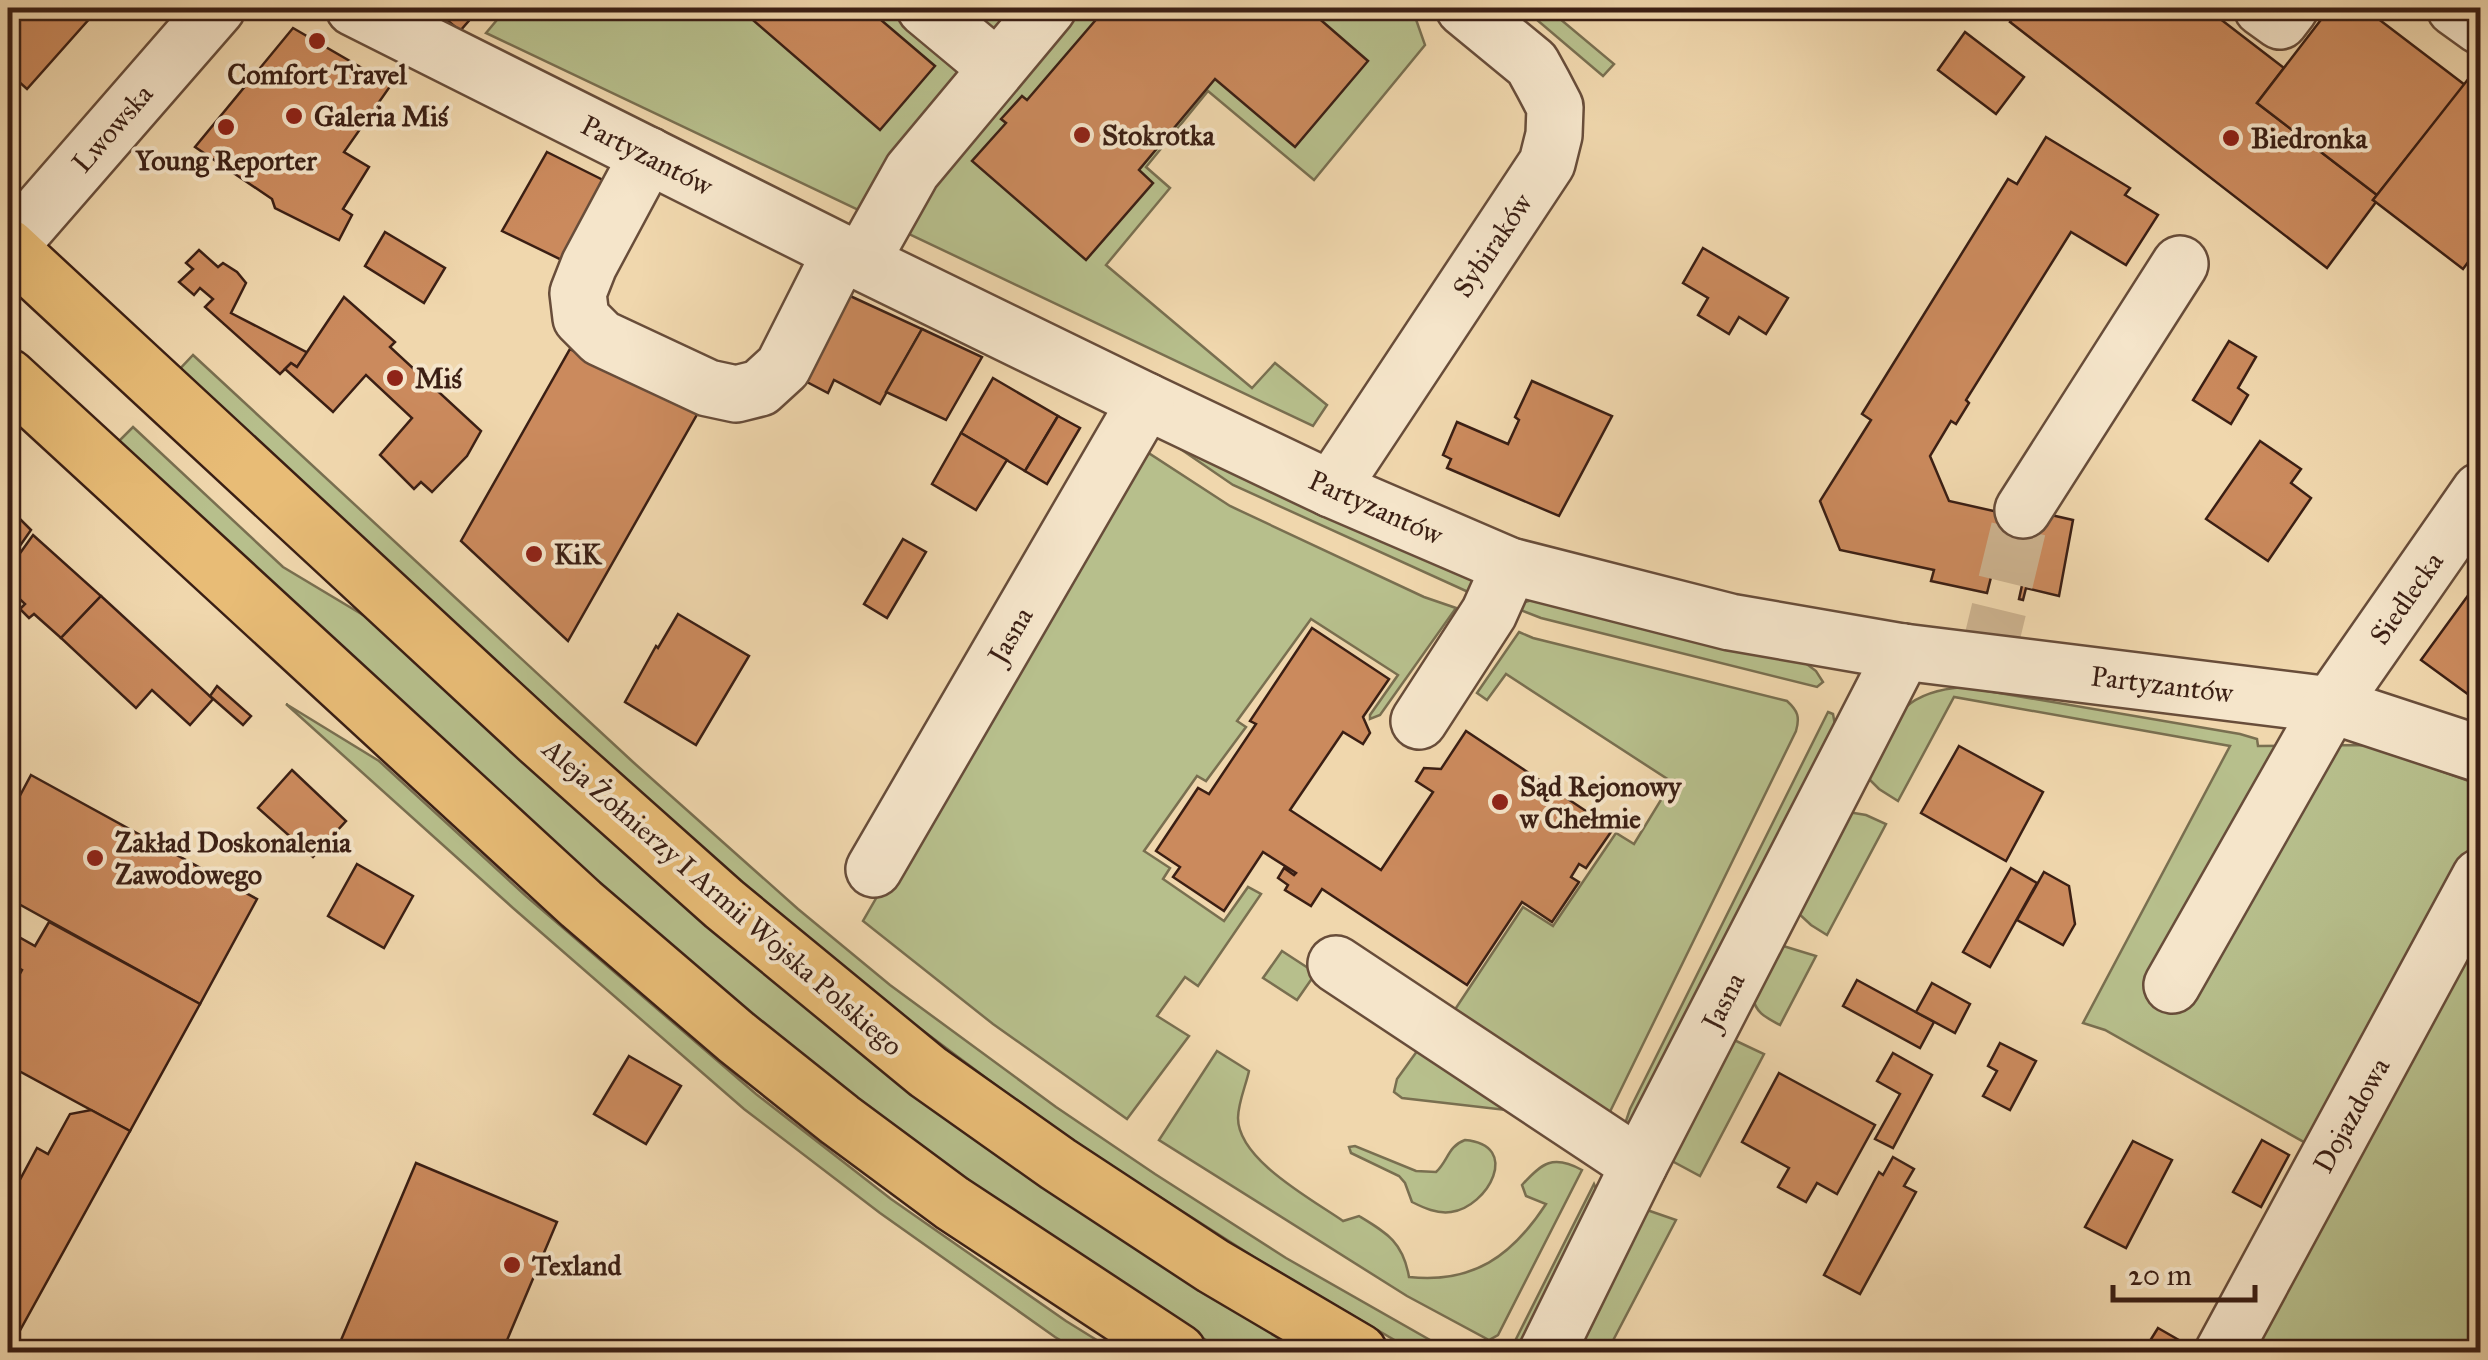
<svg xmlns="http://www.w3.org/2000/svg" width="2488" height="1360" font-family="'IM FELL Great Primer',serif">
  <rect width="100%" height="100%" fill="#f0d7ad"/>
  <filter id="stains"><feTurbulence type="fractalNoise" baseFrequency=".002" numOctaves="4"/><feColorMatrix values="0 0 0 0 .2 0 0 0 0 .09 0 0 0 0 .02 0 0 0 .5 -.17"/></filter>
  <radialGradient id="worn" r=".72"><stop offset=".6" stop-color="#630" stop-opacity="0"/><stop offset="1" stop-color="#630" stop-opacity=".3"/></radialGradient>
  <g fill="#b7bf8c" stroke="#796f50" stroke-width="2.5">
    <polygon points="507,8 1412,8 1425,45 1314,180 1208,91 1146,167 1170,188 1106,265 1252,388 1275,363 1327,405 1313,426 486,33"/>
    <polygon points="1523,8 1547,8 1614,64 1603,76"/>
    <polygon points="193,355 633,762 798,909 890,985 1056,1107 1155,1174 1286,1258 1451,1352 1415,1352 1273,1269 1141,1185 1041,1119 874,994 776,915 177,372"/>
    <polygon points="133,427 283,567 383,627 1308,1352 1224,1352 944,1166 837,1088 636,921 117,443"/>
    <polygon points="1160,435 1470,576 1477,586 1477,596 1233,485"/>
    <polygon points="1144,452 1150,454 1230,506 1424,597 1456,608 1380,715 1370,719 1370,715 1398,675 1311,619 1237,721 1246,727 1206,781 1197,776 1144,851 1170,868 1163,879 1224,921 1248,887 1261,894 1198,986 1185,977 1157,1016 1189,1036 1127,1119 993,1024 863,921 1093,522"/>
    <polygon points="1536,599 1804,662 1816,671 1823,682 1817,687 1541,618 1518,609 1525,602"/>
    <path d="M1519,632L1533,638L1787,701C1798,711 1800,717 1796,731L1604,1124L1446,1023L1523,907L1553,926L1616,833L1634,844L1672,782L1506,674L1487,700L1477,693Z"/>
    <path d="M1964,687L2240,734L2257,739L2258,746L2368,745L2480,785V1352H2215L2325,1154L2105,1030L2083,1023L2230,746L1954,697L1898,801L1879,789L1866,776C1893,722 1897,692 1964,687Z"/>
    <polygon points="286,704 379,761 526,896 756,1094 891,1199 1066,1321 1116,1352 1080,1352 1055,1337 880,1213 744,1109 513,908"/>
    <polygon points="1828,712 1833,714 1835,725 1640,1125 1623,1130 1630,1109"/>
    <polygon points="1848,812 1866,815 1886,824 1827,935 1811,925 1797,912"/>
    <path d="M1780,945L1816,956L1780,1025C1767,1018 1755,1013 1753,997Z"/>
    <polygon points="1282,951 1506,1097 1510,1107 1506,1110 1402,1098 1394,1092 1397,1079 1420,1047 1313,977 1297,1000 1263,978"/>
    <polygon points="1732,1039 1764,1054 1700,1176 1672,1161"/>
    <path d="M1217,1051L1249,1071C1246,1085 1238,1103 1238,1118C1238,1160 1313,1200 1343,1221L1359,1216C1387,1233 1403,1242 1409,1277C1473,1284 1512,1256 1546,1204L1526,1196L1522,1185C1542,1163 1553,1154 1582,1170L1498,1335L1489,1340L1407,1296L1159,1140Z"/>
    <path d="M1465,1140C1522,1145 1488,1207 1451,1212C1437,1214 1424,1208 1412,1202L1405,1183L1399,1176L1351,1153L1349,1147L1355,1146L1416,1171L1436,1172C1448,1161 1448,1146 1465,1140Z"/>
    <polygon points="1594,1184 1598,1193 1523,1352 1514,1352 1514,1343"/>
    <polygon points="1647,1210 1676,1220 1607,1352 1576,1352"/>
  </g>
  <g fill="#cb8a5d" stroke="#3b1f14" stroke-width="2.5">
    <polygon points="8,8 99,8 27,89 8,72"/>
    <polygon points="433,8 480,8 460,31"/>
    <polygon points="739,8 867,8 935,66 880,130"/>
    <polygon points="1106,8 1307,8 1368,61 1295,147 1215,79 1139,170 1153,183 1086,260 972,161 1006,123 1001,119 1022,96 1027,100"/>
    <polygon points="2021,8 2206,8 2284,68 2257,103 2377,195 2373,200 2376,202 2327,268 2010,22"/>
    <polygon points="2330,8 2364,8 2465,85 2377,195 2257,103"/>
    <polygon points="293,28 391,85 344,152 369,167 343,209 352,215 339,240 275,208 272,199 195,147"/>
    <polygon points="1965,32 2024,77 1996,114 1938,70"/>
    <polygon points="2480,64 2480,246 2463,269 2373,200"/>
    <polygon points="2046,137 2130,188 2125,195 2158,215 2126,265 2071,232 1966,400 1969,403 1956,424 1951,421 1930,456 1949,501 2007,514 1987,593 1931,581 1934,570 1840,550 1820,501 1871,420 1862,414 2008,179 2017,184"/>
    <polygon points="547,152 609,183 566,262 502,231"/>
    <polygon points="385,232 445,268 424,303 365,266"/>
    <polygon points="1703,248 1788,298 1766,334 1739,317 1729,334 1698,315 1708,298 1683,283"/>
    <polygon points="199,250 218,267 223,263 237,272 246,283 231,313 308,353 297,367 291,363 280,374 205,307 213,299 200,288 194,295 179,282 193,269 186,263"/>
    <polygon points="848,295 922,329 880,404 834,380 828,393 805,381"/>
    <polygon points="344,297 395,342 390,347 481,431 467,456 432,492 421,482 414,489 380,455 412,418 366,375 333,412 285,369 291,363 297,367"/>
    <polygon points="922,329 982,357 946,420 886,392"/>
    <polygon points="2229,341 2256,357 2238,388 2248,395 2231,424 2193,400"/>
    <polygon points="570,349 699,411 568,641 461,541"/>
    <polygon points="993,378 1058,416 1025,471 961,433"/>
    <polygon points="1532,381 1612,416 1559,516 1447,468 1451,459 1443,455 1457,422 1508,444 1519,420 1515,417"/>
    <polygon points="1058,416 1080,428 1047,484 1025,471"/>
    <polygon points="961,433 1007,460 976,510 932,484"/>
    <polygon points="2260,441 2301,469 2291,483 2311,498 2268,561 2206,519"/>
    <polygon points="8,507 31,530 10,560 8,558"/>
    <polygon points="2038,512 2073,520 2059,596 2026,588 2023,600 2019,599"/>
    <polygon points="33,535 101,596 61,638 34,614 29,618 20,609 25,604 8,588 8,570"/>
    <polygon points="903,539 926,552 887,618 864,604"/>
    <polygon points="2480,579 2480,703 2421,660"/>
    <polygon points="101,596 213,699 190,725 152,690 136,708 61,638"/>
    <polygon points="678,614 749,656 696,745 625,702 656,646 658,648"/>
    <polygon points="1312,628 1389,679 1363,717 1370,733 1363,744 1343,732 1290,810 1381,870 1433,792 1416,781 1424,768 1441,769 1466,731 1613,829 1586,868 1579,864 1571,877 1579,882 1552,922 1522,902 1467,985 1322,889 1311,906 1285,890 1288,885 1278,878 1284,868 1294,875 1296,873 1263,852 1224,911 1173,877 1180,867 1156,851 1198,788 1209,794 1256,724 1250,721"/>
    <polygon points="217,686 251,716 243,725 210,696"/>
    <polygon points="1959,746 2043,792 2006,861 1921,813"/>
    <polygon points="292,770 346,821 313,857 258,808"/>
    <polygon points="31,775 257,899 200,1004 8,898 8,818"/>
    <polygon points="357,864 413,896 384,948 328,916"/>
    <polygon points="2011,868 2037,883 1990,967 1963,952"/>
    <polygon points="2044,872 2069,886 2075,924 2063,945 2017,920"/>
    <polygon points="49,922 200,1004 130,1131 8,1065 8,996 22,970 8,962 8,954 17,936 35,946"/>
    <polygon points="1857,980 1934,1022 1920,1048 1843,1006"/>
    <polygon points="1932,983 1970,1004 1955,1033 1916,1012"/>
    <polygon points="2000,1043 2036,1061 2010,1110 1983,1096 1997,1071 1988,1066"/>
    <polygon points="1893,1053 1932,1075 1893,1148 1875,1139 1900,1094 1877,1081"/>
    <polygon points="629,1056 681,1086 646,1144 594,1114"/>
    <polygon points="1779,1073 1875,1125 1837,1194 1817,1183 1806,1202 1778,1187 1789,1168 1742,1142"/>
    <polygon points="91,1110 130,1131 18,1334 8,1328 8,1202 37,1148 48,1154 70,1114"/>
    <polygon points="2262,1140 2289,1155 2261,1207 2233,1192"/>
    <polygon points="2133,1141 2172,1160 2126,1248 2085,1227"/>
    <polygon points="1893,1157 1914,1169 1904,1186 1916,1192 1860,1294 1824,1275 1879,1172 1883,1175"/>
    <polygon points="416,1163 557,1222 502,1352 336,1352"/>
    <polygon points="2158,1328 2184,1343 2179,1352 2143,1352"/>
  </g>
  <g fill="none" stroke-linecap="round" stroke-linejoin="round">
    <polyline stroke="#ccb28e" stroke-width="55" stroke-dasharray="55 28" stroke-linecap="butt" points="1986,663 2023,510"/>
    <defs>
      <g id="minor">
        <polyline points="354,8 861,262 1146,401 1331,489 1510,566 1730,622 1903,652 2331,705 2480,754"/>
        <polyline points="925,8 997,68"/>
        <polyline points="2262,8 2280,21 2290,8"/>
        <polyline points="2455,8 2480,26"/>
        <polyline points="648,155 589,265 578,293 581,318 601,338 708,388 736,394 760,388 783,367 841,252"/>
        <polyline points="8,248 217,8"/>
        <polyline points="861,262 912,171 1048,8"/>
        <polyline points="1331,489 1547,163 1554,135 1555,107 1543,84 1532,64 1464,8"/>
        <polyline points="2023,510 2180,264"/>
        <polyline points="1419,721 1489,613 1510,566"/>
        <polyline points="874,869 1146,401"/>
        <polyline points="1336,964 1639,1165"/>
        <polyline points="2172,985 2331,705 2480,491"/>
        <polyline points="1547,1352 1639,1165 1903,652"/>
        <polyline points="2223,1352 2480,877"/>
      </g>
      <g id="major">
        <polyline points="8,247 539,739 724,904 928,1072 1058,1164 1213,1266 1359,1352"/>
        <polyline points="8,377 581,904 736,1037 840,1120 952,1203 1178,1352"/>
      </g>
    </defs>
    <use href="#minor" stroke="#684d3a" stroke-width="60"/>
    <use href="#major" stroke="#3b1f14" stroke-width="60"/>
    <use href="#minor" stroke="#f5e5ca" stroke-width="55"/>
    <use href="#major" stroke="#e8bc76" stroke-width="55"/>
  </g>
  <g fill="#8f2418" stroke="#f5e5ca" stroke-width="4">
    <circle cx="317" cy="41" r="10"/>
    <circle cx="294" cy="116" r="10"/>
    <circle cx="226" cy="127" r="10"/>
    <circle cx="1082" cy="135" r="10"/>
    <circle cx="2231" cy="138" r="10"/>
    <circle cx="395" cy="378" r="10"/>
    <circle cx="534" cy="554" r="10"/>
    <circle cx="1500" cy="802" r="10"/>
    <circle cx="95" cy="858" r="10"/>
    <circle cx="512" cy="1265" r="10"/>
  </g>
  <g text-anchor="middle" stroke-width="8" stroke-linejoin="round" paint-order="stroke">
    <g font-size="28" font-weight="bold" fill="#3b1f14" stroke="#f5e5ca" text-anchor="start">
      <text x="317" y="84" text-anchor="middle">Comfort Travel</text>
      <text x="314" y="126">Galeria Miś</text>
      <text x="1102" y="145">Stokrotka</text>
      <text x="2251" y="148">Biedronka</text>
      <text x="226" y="170" text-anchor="middle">Young Reporter</text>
      <text x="415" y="388">Miś</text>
      <text x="554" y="564">KiK</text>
      <text x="1520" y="796">Sąd Rejonowy<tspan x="1520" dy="32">w Chełmie</tspan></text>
      <text x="115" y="852">Zakład Doskonalenia<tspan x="115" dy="32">Zawodowego</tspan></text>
      <text x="532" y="1275">Texland</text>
    </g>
    <g font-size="28" fill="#3b1f14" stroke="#f5e5ca">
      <text transform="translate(112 128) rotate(-49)" y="10">Lwowska</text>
      <text transform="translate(647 155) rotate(27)" y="10">Partyzantów</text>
      <text transform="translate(1492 245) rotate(-56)" y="10">Sybiraków</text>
      <text transform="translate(1376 507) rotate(24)" y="10">Partyzantów</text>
      <text transform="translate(2406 598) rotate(-55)" y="10">Siedlecka</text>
      <text transform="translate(1010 635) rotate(-60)" y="10">Jasna</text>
      <text transform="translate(2162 684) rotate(7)" y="10">Partyzantów</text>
      <text transform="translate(723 897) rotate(41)" y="10">Aleja Żołnierzy I Armii Wojska Polskiego</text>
      <text transform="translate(1723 1001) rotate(-63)" y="10">Jasna</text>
      <text transform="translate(2351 1115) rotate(-61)" y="10">Dojazdowa</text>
    </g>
  </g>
  <rect width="2488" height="1360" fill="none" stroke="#f0d7ad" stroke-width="40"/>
  <rect x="10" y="10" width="2468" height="1340" fill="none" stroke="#3b1f14" stroke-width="5"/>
  <rect x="20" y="20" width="2448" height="1320" fill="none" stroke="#3b1f14" stroke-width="2.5"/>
  <path d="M2113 1285v15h142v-15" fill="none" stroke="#3b1f14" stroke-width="5"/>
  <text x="2128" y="1285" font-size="30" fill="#3b1f14" stroke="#f5e5ca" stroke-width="8" paint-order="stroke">20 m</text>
  <rect width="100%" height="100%" filter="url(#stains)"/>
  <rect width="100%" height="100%" fill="url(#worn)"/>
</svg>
